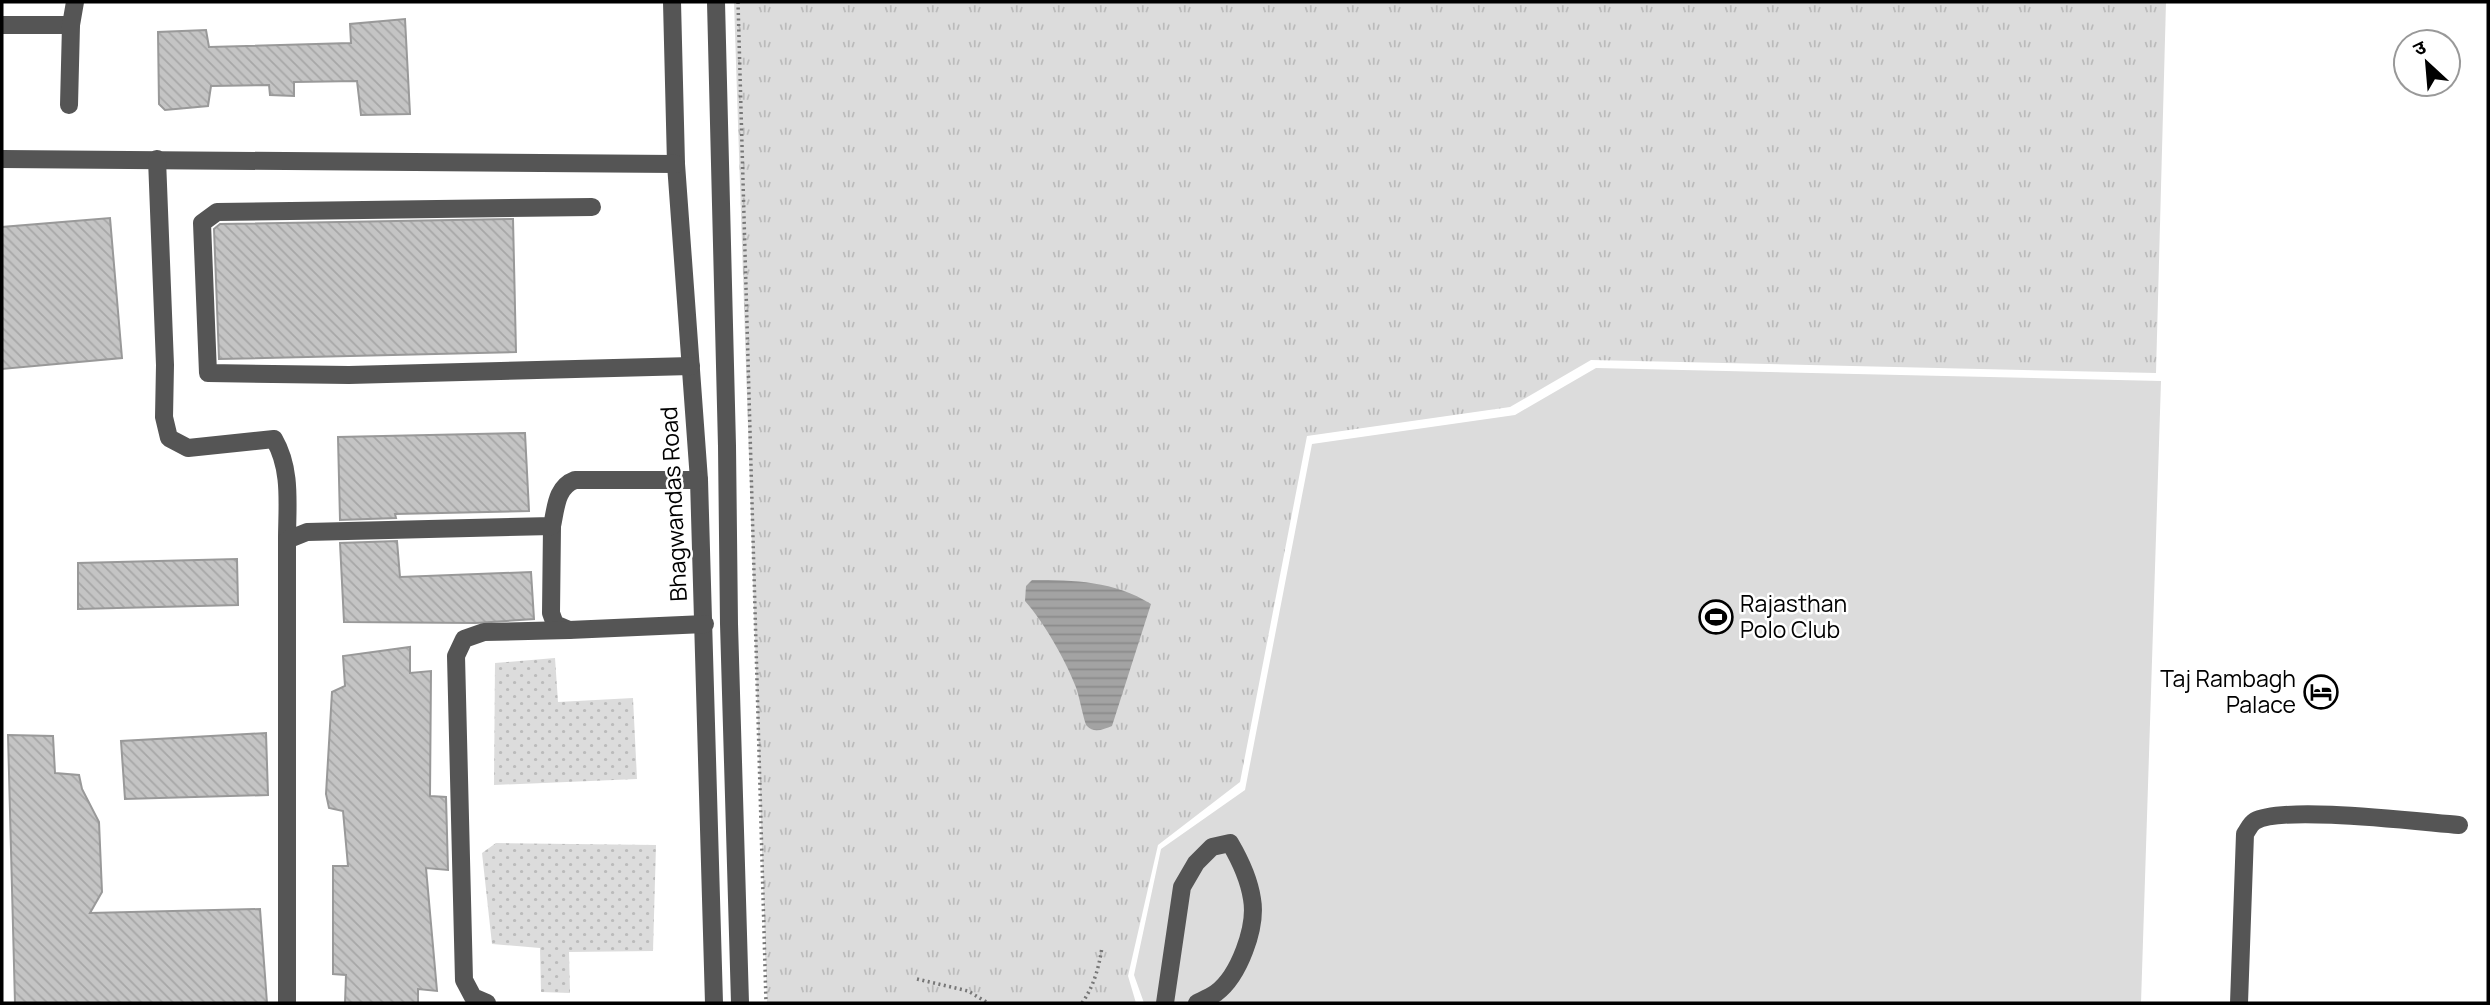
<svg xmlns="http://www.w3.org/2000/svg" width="2490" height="1005" font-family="Manrope,'Noto Sans Devanagari',sans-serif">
  <defs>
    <pattern id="grass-tufts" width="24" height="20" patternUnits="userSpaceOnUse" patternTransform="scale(1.75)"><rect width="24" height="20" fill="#dcdcdc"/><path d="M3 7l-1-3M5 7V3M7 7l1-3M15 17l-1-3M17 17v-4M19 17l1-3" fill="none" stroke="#bbb"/></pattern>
    <pattern id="garden-dots" width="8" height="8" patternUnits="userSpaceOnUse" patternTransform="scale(1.75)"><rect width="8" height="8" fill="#dcdcdc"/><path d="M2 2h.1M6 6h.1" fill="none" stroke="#bbb" stroke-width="1.8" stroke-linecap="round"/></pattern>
    <pattern id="water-rules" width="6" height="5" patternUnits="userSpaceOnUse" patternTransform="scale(1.75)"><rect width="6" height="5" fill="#a3a3a3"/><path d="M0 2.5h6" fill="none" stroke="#8b8b8b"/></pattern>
    <pattern id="building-back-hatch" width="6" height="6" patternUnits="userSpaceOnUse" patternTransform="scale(1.75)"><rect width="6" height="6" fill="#c4c4c4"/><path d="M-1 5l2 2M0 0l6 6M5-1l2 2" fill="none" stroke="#a7a7a7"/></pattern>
  </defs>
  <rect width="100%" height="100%" fill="#fff"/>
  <polygon fill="url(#grass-tufts)" points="734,2 2166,2 2156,373 1591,360 1510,407 1307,436 1240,782 1158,845 1128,976 1136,1003 767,1003"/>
  <polygon fill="#dcdcdc" points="1596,368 2161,381 2141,1003 1144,1003 1134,975 1161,849 1245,790 1312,444 1515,415"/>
  <g fill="url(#garden-dots)">
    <polygon points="555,658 558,702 633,698 637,779 494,785 495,663"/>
    <polygon points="496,843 656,845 653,951 569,952 570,993 541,992 540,948 492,944 482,853"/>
  </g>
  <path fill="url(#water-rules)" d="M1032,580C1075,580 1114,581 1151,604L1112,726C1104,729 1094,734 1087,726C1084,723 1079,693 1075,685C1065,659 1043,621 1025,601L1026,586Z"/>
  <g fill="url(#building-back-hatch)" stroke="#999" stroke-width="2">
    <polygon points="405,19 410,114 361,115 357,81 294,82 294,96 270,95 269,85 211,86 208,106 165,110 159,104 158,32 206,30 209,47 351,43 350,24"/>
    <polygon points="110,218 122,358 2,369 2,227"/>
    <polygon points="513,219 516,352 219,359 214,229 220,224"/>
    <polygon points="525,433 529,511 395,514 396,518 340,520 338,437"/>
    <polygon points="397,541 400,577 531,572 534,619 476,623 344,622 340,543"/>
    <polygon points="237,559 238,605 78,609 78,563"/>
    <polygon points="410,647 410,673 431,671 430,796 446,797 448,870 426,868 437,991 418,989 418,1003 345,1003 346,975 333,974 333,866 348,866 343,811 329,808 326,794 332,692 345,686 343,656"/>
    <polygon points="266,733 268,795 125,799 121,741"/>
    <polygon points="8,735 53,736 55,773 79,775 82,789 99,822 102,892 90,913 260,909 267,1003 15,1003"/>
  </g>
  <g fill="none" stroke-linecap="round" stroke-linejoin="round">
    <g stroke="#777" stroke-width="3.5" stroke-dasharray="2 3.5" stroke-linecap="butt">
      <polyline points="738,2 766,1003"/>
      <polyline points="917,979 968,991 988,1003"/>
      <path d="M1082,1003C1094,986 1099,967 1102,947"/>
    </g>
    <g stroke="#555" stroke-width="18">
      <polyline points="672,2 676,164 699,480 714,1003"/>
      <polyline points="716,2 727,446 729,624 740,1003"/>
      <polyline points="2,25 71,25"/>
      <polyline points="69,105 71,25 75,2"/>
      <polyline points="2,159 676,164"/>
      <path d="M157,159L165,365L164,417L169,438L188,448L274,439C292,470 287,505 287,540"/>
      <polyline points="592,207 217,212 202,223 208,373 349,375 691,366"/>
      <polyline points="552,526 551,613 555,624 569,630 705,624"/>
      <path d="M287,1003V540L307,532L552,526C556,508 556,487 575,480H699"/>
      <polyline points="487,1003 473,997 464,980 456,656 464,639 484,632 569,630"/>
      <path d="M1165,1003L1182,887L1196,863L1212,847L1230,843C1240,860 1249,879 1252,899C1257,927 1239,976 1216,993C1210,997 1203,1000 1197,1003"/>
      <path d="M2239,1003L2245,834C2248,830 2250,824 2255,821C2283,805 2420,822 2459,825"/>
    </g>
  </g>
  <defs>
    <symbol id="stadium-ring" viewBox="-11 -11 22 22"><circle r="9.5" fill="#fff" stroke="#000" stroke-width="1.5"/><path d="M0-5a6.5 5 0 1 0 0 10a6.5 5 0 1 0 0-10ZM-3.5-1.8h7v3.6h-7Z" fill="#000"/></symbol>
    <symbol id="hotel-ring" viewBox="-11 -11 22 22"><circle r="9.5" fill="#fff" stroke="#000" stroke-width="1.5"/><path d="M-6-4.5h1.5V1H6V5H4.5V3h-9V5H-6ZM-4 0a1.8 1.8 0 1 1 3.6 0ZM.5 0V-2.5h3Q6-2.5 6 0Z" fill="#000"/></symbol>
  </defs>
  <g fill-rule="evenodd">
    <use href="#stadium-ring" x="1697" y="598" width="38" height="38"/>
    <use href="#hotel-ring" x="2302" y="673" width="38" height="38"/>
  </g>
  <g text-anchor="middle" stroke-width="5" stroke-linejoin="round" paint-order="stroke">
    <g font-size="23" fill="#000" stroke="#fff">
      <text transform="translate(674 504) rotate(-93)" y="8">Bhagwandas Road</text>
    </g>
    <g font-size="23" fill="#000" stroke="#fff" text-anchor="start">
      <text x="1740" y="612">Rajasthan<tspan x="1740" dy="26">Polo Club</tspan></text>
      <text x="2296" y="687" text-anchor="end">Taj Rambagh<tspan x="2296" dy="26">Palace</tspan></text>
    </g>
  </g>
  <rect width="2490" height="1005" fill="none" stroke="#000000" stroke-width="7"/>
  <g transform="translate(2427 63) rotate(334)"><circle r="33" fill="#ffffff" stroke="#999999" stroke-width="2"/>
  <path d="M0-5L12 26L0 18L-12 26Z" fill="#000000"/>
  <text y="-10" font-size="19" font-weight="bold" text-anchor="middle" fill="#000000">उ</text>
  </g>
</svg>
